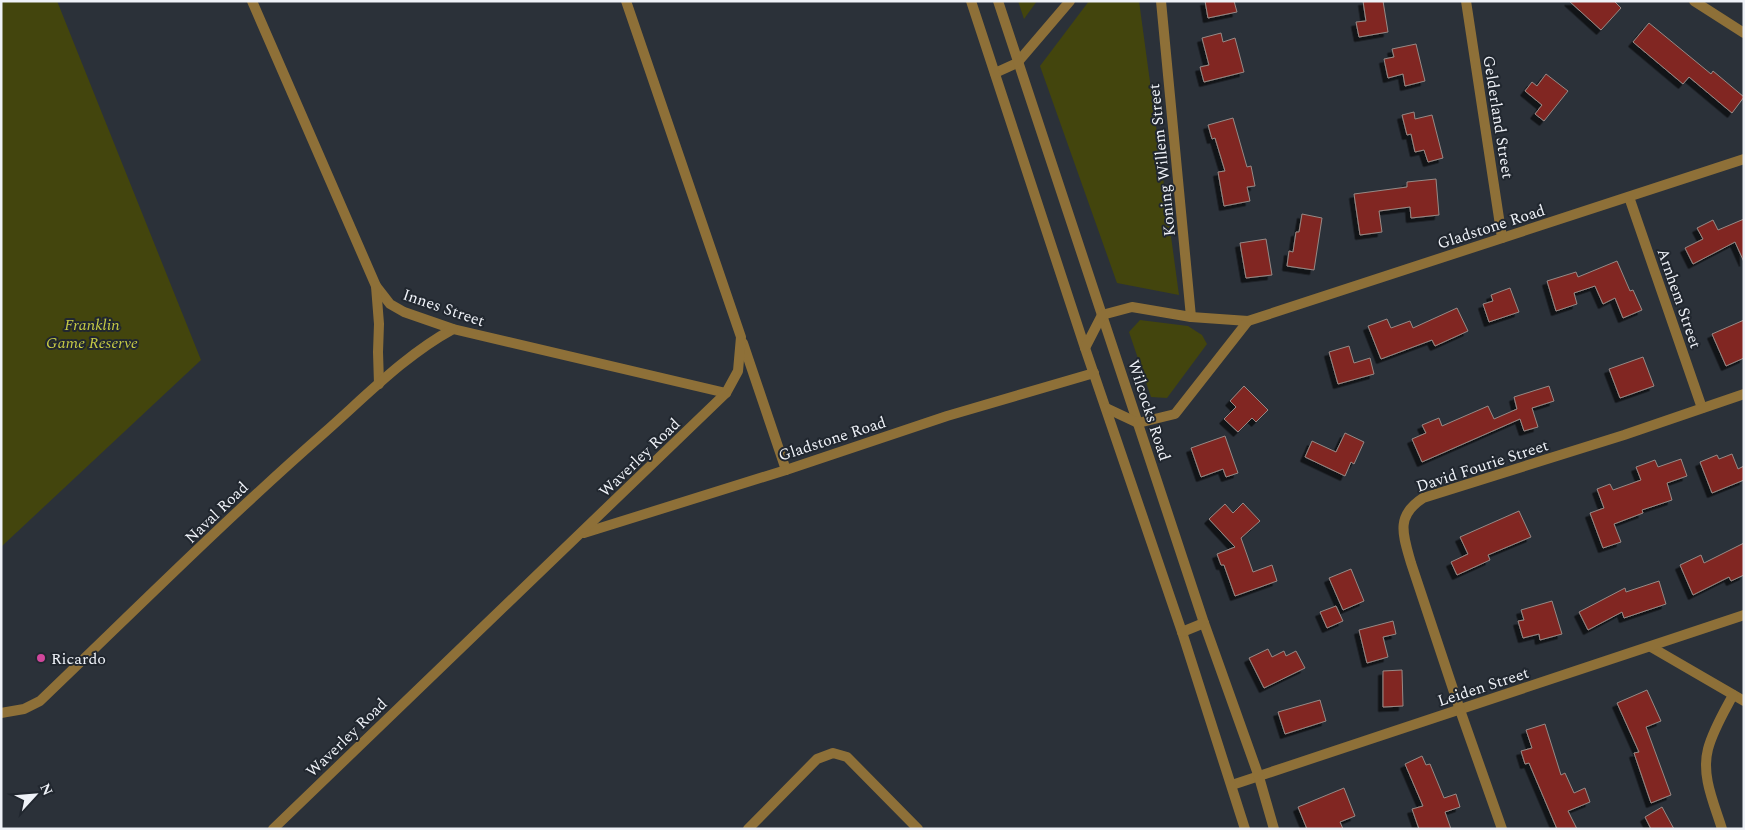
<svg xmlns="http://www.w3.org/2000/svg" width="1745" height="830" font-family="Spectral,serif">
  <defs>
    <filter id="shadow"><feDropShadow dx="-4.5" dy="4.5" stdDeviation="0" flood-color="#0009"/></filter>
  </defs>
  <rect width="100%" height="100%" fill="#2b3139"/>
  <g fill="#43450d">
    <polygon points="1,1 57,1 201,360 1,547"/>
    <polygon points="1018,1 1037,1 1024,19"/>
    <polygon points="1089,1 1139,1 1179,295 1117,283 1040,66"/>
    <polygon points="1140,320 1188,326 1202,335 1207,344 1167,398 1151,397 1129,332"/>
  </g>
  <g fill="#812820" stroke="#978986" filter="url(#shadow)">
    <polygon points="1205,1 1234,1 1237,12 1208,18"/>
    <polygon points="1363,1 1383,1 1388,32 1359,37 1356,22 1366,21"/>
    <polygon points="1569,1 1614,1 1621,8 1601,30"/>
    <polygon points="1649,23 1711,74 1713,71 1744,97 1732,113 1689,77 1683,84 1633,42"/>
    <polygon points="1221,33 1223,42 1235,38 1244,72 1204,82 1200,67 1209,65 1202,38"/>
    <polygon points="1416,44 1425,81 1405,86 1403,74 1388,78 1384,59 1394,57 1392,49"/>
    <polygon points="1546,74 1568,91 1544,121 1535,114 1542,105 1525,91 1532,82 1537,86"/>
    <polygon points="1414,112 1415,119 1432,115 1443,158 1428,162 1424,150 1415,152 1411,134 1407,135 1402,115"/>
    <polygon points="1233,118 1247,167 1251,166 1255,186 1247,187 1250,201 1224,206 1218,172 1225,171 1215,138 1212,139 1208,125"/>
    <polygon points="1436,179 1439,215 1411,218 1410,207 1379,211 1382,232 1360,235 1354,194 1407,187 1407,182"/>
    <polygon points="1302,214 1322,218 1314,270 1287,266 1289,251 1293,252 1296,232 1299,232"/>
    <polygon points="1744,219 1744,262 1735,242 1693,264 1685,248 1703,239 1697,228 1713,220 1718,230"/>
    <polygon points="1266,239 1272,275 1246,278 1240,243"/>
    <polygon points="1617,261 1630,291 1633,290 1642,310 1623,318 1615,298 1603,304 1595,286 1574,293 1577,304 1556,311 1547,281 1576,272 1578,277"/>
    <polygon points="1510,288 1519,312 1489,322 1483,304 1493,301 1491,295"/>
    <polygon points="1457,308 1468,331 1435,346 1432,340 1381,359 1368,326 1387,319 1391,328 1410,321 1413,328"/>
    <polygon points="1744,320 1744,358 1726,366 1712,334"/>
    <polygon points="1349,346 1354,363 1370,358 1374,374 1338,384 1329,352"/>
    <polygon points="1643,357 1654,386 1620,398 1609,369"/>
    <polygon points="1244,386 1268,410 1256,422 1252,418 1238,432 1224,419 1236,407 1230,401"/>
    <polygon points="1549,386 1554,401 1532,408 1538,427 1524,431 1520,419 1422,462 1412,439 1426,433 1422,425 1439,418 1442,426 1488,406 1494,419 1517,409 1514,397"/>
    <polygon points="1345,433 1364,442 1354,464 1351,462 1345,476 1305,457 1312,441 1336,452"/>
    <polygon points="1225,436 1238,473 1226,477 1223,469 1201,477 1191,448"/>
    <polygon points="1732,454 1738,469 1744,466 1744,480 1712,493 1700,462 1717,455 1719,459"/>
    <polygon points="1681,459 1687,476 1667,483 1672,500 1642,510 1643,513 1614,524 1621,542 1603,548 1590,513 1604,508 1597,489 1610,484 1613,490 1641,480 1636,467 1655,460 1658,467"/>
    <polygon points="1243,503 1260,521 1241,538 1253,572 1272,565 1277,581 1235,596 1224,565 1221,565 1217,554 1235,547 1209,519 1225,504 1233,513"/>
    <polygon points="1519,511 1531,537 1488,555 1490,560 1457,575 1451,562 1468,554 1460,537"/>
    <polygon points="1744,543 1744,575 1731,581 1729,577 1693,595 1680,565 1701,555 1704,563"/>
    <polygon points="1351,569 1364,601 1343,610 1329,578"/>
    <polygon points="1659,581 1666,604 1624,618 1622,612 1588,630 1579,612 1625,588 1626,592"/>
    <polygon points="1552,601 1562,634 1540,640 1539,634 1523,638 1518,621 1524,620 1521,610"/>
    <polygon points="1336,606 1343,621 1327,628 1320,612"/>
    <polygon points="1393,621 1396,634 1383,637 1388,657 1367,663 1359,630"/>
    <polygon points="1268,649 1272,657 1284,651 1286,656 1296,651 1305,668 1264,688 1249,658"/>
    <polygon points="1402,670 1403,706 1383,707 1383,671"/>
    <polygon points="1647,690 1661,721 1646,727 1671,795 1651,803 1634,753 1639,752 1617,703"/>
    <polygon points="1320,700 1326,721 1285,734 1278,712"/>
    <polygon points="1545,724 1561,775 1565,773 1574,793 1585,788 1590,802 1568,811 1577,829 1557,829 1529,763 1525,764 1521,751 1532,748 1526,730"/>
    <polygon points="1422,756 1426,765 1430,764 1444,798 1456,794 1460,807 1445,812 1451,829 1419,829 1412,809 1423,806 1405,764"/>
    <polygon points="1344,788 1355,816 1340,822 1343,829 1307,829 1298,807"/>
    <polygon points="1662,807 1674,829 1651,829 1645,817"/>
  </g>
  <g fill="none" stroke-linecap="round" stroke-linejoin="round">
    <g stroke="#8e7038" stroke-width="10">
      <polyline points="252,1 376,286 390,304 404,312 453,329 726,393"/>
      <polyline points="1161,1 1191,317"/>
      <polyline points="1466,1 1502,238"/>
      <polyline points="1694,1 1744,33"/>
      <polyline points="995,73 1017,63 1070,1"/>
      <polyline points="1629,197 1702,408"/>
      <polyline points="376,286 379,324 378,352 379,384"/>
      <polyline points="743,343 786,470"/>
      <polyline points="584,533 786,470 947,416 1094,373"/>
      <polyline points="1651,647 1744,701"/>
      <path d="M1,713L24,709L40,701C134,611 226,519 324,433C365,397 405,355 453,329"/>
      <polyline points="1232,785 1744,615"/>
      <polyline points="273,829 726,393 738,371 741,337 626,1"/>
      <polyline points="748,829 817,759 833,753 847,757 918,829"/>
      <path d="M1502,829L1460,710L1411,563C1403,535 1395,516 1423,498L1624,435L1744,394"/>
      <path d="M1722,829C1714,803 1701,776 1708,749C1713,730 1724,712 1733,695"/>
    </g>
    <g stroke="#8e7038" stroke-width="10">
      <polyline points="971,1 1085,348 1182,632 1245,829"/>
      <polyline points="998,1 1204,623 1259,777 1274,829"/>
      <polyline points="1085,348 1102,315 1132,307 1191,317 1248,321 1744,159"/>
      <polyline points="1106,408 1138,423 1175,414 1248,321"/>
      <polyline points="1182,632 1204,623"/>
    </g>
  </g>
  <circle fill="#d1479c" stroke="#21272f" stroke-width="2" cx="41" cy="658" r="5"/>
  <g text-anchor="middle" stroke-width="4" stroke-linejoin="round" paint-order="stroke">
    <g font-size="16" fill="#eff2f8" stroke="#21272f">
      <text transform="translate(1499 117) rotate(81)" y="6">Gelderland Street</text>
      <text transform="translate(1161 160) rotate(-96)" y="6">Koning Willem Street</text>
      <text transform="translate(1491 226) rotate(-18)" y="6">Gladstone Road</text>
      <text transform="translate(1680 298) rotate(71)" y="6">Arnhem Street</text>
      <text transform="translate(444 307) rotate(19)" y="6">Innes Street</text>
      <text transform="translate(1150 410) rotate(72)" y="6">Wilcocks Road</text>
      <text transform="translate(832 438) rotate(-18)" y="6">Gladstone Road</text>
      <text transform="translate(639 457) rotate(-44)" y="6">Waverley Road</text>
      <text transform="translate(1482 465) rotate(-18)" y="6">David Fourie Street</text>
      <text transform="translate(216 512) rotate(-44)" y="6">Naval Road</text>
      <text transform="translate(1483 686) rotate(-18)" y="6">Leiden Street</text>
      <text transform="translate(346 737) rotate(-44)" y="6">Waverley Road</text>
    </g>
    <g font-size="16" font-style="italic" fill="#c7cb44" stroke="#21272f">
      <text x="92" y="330">Franklin<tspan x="92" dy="18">Game Reserve</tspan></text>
    </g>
    <g font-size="16" fill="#eff2f8" stroke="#21272f" text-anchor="start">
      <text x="51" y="664">Ricardo</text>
    </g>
  </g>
  <rect width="1745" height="830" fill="none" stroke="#eff2f8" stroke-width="5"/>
  <g transform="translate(35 795) rotate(64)" stroke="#21272f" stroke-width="4" paint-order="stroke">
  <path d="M0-4L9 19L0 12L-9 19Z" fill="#eff2f8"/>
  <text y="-8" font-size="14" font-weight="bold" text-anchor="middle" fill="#eff2f8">N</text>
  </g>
</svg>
